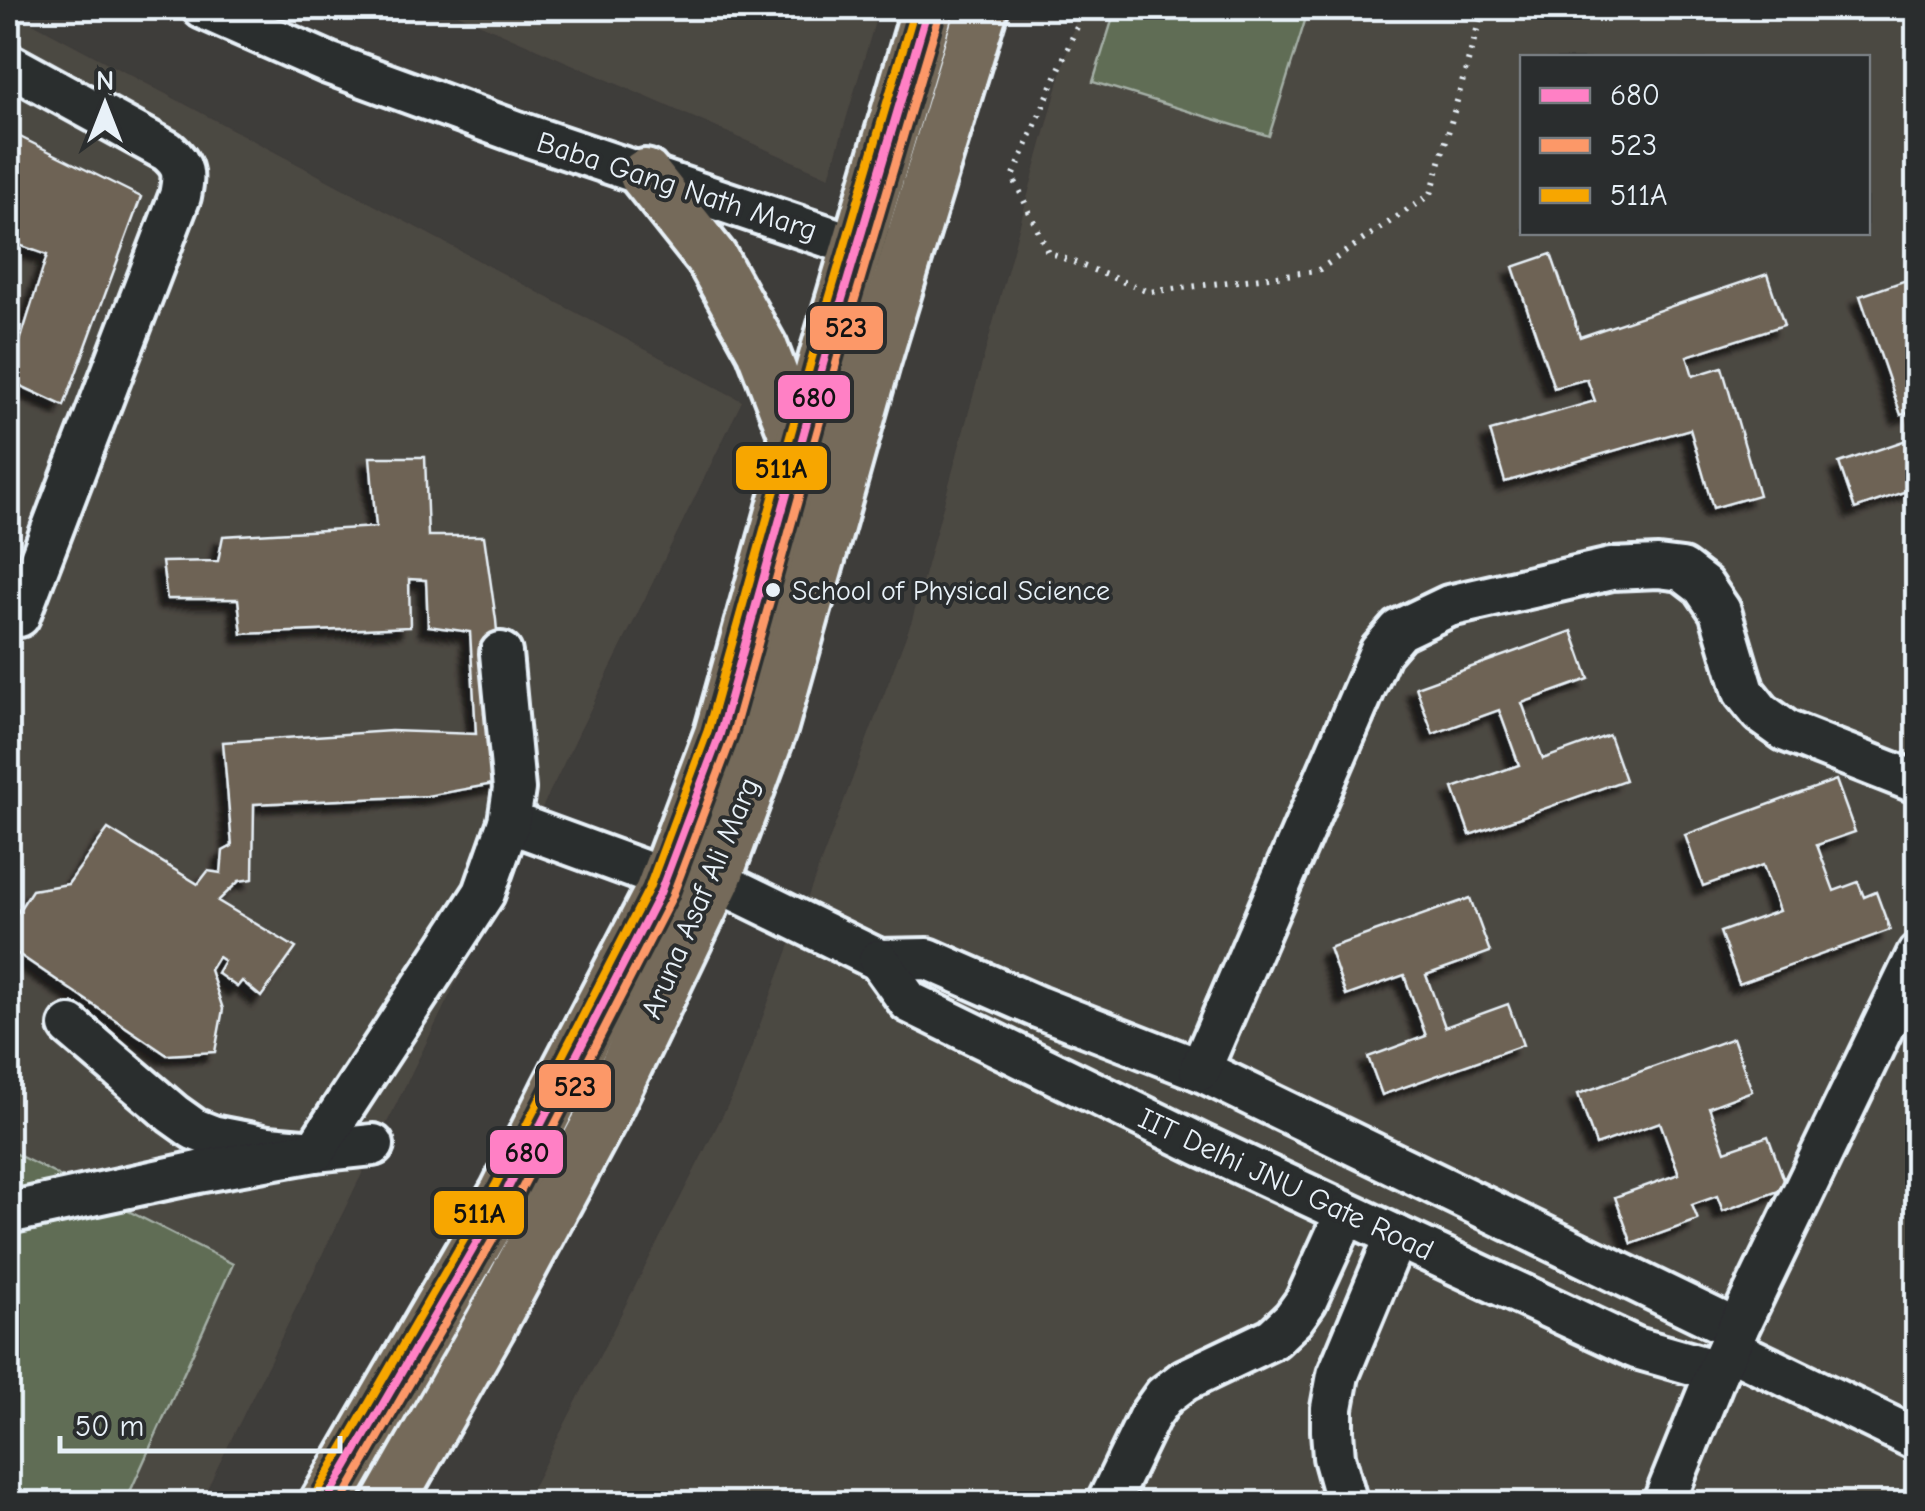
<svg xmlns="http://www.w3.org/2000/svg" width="1925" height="1511" font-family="'Comic Neue',sans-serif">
  <defs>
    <filter id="shadow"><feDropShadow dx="-9" dy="9" stdDeviation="2.5" flood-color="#0009"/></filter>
  </defs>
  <rect width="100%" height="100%" fill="#3e3d3a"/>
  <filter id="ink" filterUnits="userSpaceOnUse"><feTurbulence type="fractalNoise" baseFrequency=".01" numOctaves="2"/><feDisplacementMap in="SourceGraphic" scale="20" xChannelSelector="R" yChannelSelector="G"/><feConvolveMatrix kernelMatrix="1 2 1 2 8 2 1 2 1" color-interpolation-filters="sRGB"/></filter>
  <g filter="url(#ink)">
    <g fill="#4c4842" fill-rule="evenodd">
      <polygon points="444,8 879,8 829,177"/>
      <path d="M1079,8H1917V1503L524,1504L735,1091L912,620ZM1522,58H1868V232H1522Z"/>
      <polygon points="8,10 742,401 200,1503 8,1503"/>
    </g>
    <g fill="#616d55" stroke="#a4afa6" stroke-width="2.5">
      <polygon points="1116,8 1309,8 1269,136 1093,82"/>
      <polygon points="8,1150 233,1264 125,1503 8,1503"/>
    </g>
    <g fill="#6e6355" stroke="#e8f1f8" stroke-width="2.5" filter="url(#shadow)">
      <polygon points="8,131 141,197 64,406 8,380 47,255 8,241"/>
      <polygon points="1551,254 1580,337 1767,274 1784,325 1687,356 1693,376 1722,367 1759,495 1713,508 1690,429 1505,482 1490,431 1595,401 1587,379 1554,388 1513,267"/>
      <polygon points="1915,277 1918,285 1918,410 1901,415 1860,296"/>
      <polygon points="1918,436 1918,487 1855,509 1839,463"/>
      <polygon points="370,457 425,457 428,536 484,536 496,620 510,781 427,796 254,804 253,879 239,881 218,901 296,948 261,997 242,981 237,987 217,973 224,961 218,957 210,970 223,1009 215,1052 167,1055 8,947 8,927 32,890 68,884 108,829 198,884 208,871 221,873 223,851 232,846 223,742 391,731 476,734 470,632 428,626 426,580 409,579 410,627 242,634 238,599 167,599 162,562 218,561 223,536 376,527"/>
      <polygon points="1572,631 1589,679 1522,703 1543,759 1609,735 1625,780 1470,835 1453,788 1519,765 1499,710 1433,734 1416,687"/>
      <polygon points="1836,780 1855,832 1817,845 1834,891 1858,882 1864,897 1876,892 1890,930 1739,984 1720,932 1779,911 1763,865 1703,886 1685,835"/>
      <polygon points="1470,898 1490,952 1426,975 1445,1027 1508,1004 1523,1045 1382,1095 1368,1057 1426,1036 1404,975 1346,996 1329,948"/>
      <polygon points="1733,1038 1752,1091 1709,1107 1725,1151 1768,1136 1787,1188 1723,1211 1717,1196 1692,1205 1698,1220 1632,1244 1615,1197 1679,1174 1660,1122 1596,1145 1578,1094"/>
    </g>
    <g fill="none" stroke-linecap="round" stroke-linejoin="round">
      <defs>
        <g id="minor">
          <polyline points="203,8 328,63 517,132 859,247 885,248"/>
          <path d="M8,64L167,151C185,166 184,175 180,196L19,616"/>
          <polyline points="509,822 665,879"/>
          <polyline points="715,880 879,960 928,959 1038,1007 1200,1070 1737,1330"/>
          <polyline points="879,960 909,1002 1199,1144 1636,1348 1717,1371"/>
          <polyline points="70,1026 173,1114 194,1129 212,1136 268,1147 315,1151 373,1145"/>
          <polyline points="1200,1070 1380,652 1399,630 1449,606 1611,569 1658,567 1682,570 1703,586 1720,611 1744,692 1761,713 1786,731 1918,783"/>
          <polyline points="8,1213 198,1172 315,1151 484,893 509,822 514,789 501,653"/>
          <polyline points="1728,1348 1918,1440"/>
          <polyline points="1107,1504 1149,1417 1164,1396 1185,1380 1273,1338 1293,1319 1306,1301 1346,1213"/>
          <polyline points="1347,1504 1334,1457 1332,1431 1332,1408 1338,1375 1396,1236"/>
          <polyline points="1663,1504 1717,1371 1918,954"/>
        </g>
        <g id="major">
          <polyline points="645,175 712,259 762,349 800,448"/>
          <polyline points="325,1504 506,1192 557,1090 660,893 720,734 827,350 928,8"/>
          <polyline points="388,1504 489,1327 603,1114 715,880 772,726 874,363 982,8"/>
        </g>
      </defs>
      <use href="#minor" stroke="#e8f1f8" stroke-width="48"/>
      <use href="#major" stroke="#e8f1f8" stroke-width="58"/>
      <polyline stroke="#e8f1f8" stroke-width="6" stroke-dasharray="2.5 8" stroke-linecap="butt" points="1085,8 1013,177 1048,252 1149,292 1317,271 1431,194 1483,8"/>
      <use href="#minor" stroke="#2a2d2e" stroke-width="40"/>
      <use href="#major" stroke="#746a5a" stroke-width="50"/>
      <defs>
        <polyline id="bus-1" points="325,1504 506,1192 660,893 720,734 827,350 928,8"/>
        <polyline id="bus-2" points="340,1504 517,1198 672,897 732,737 839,353 940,12"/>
        <polyline id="bus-3" points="314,1498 495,1186 649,888 708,730 815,347 915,8"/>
      </defs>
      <use href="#bus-1" stroke="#2a2d2e" stroke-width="15"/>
      <use href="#bus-2" stroke="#2a2d2e" stroke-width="15"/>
      <use href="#bus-3" stroke="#2a2d2e" stroke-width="15"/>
      <use href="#bus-1" stroke="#ff80c5" stroke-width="8"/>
      <use href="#bus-2" stroke="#fc9868" stroke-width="8"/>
      <use href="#bus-3" stroke="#f7a600" stroke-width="8"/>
    </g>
  </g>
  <circle fill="#e8f1f8" stroke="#2a2d2e" stroke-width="4" cx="773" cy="590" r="9"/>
  <g text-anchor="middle" stroke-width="8" stroke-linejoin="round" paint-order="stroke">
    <g font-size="28" fill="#e8f1f8" stroke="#2a2d2e" text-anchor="start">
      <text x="792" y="600">School of Physical Science</text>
    </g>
    <g font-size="30" fill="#e8f1f8" stroke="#2a2d2e">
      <text transform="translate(677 186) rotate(18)" y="10">Baba Gang Nath Marg</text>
      <text transform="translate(700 898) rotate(-67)" y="10">Aruna Asaf Ali Marg</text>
      <text transform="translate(1286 1184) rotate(25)" y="10">IIT Delhi JNU Gate Road</text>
    </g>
  </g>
  <g stroke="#2a2d2e" stroke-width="4">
    <rect x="808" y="304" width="77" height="48" rx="10" fill="#fc9868"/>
    <rect x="776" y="373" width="76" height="48" rx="10" fill="#ff80c5"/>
    <rect x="734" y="444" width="95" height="48" rx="10" fill="#f7a600"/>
    <rect x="537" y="1062" width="76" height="48" rx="10" fill="#fc9868"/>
    <rect x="488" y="1128" width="77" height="48" rx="10" fill="#ff80c5"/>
    <rect x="432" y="1189" width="94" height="48" rx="10" fill="#f7a600"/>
  </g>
  <g font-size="28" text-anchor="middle" font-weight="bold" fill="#111">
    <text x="846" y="337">523</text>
    <text x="814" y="407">680</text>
    <text x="781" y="478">511A</text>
    <text x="575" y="1096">523</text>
    <text x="527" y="1162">680</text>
    <text x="479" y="1223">511A</text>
  </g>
  <rect width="1925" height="1511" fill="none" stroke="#2a2d2e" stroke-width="40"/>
  <rect x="20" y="20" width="1885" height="1471" fill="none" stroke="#e8f1f8" stroke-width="4" filter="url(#ink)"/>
  <rect x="1520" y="55" width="350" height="180" fill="#2a2d2e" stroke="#767b7f" stroke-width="2.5"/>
  <rect x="1540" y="88" width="50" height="15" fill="#ff80c5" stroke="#767b7f" stroke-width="2.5"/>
  <text x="1610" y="105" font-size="30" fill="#e8f1f8">680</text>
  <rect x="1540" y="138" width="50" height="15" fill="#fc9868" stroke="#767b7f" stroke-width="2.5"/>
  <text x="1610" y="155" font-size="30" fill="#e8f1f8">523</text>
  <rect x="1540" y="188" width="50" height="15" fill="#f7a600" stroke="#767b7f" stroke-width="2.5"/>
  <text x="1610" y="205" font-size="30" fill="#e8f1f8">511A</text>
  <g transform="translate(105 105)" stroke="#2a2d2e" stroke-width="8" paint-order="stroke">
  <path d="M0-8L18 38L0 25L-18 38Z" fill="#e8f1f8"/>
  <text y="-15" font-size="28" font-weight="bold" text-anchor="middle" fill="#e8f1f8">N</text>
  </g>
  <path d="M60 1436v15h280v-15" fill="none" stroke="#e8f1f8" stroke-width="5"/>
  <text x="75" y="1436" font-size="30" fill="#e8f1f8" stroke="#2a2d2e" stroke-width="8" paint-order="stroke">50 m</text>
</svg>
